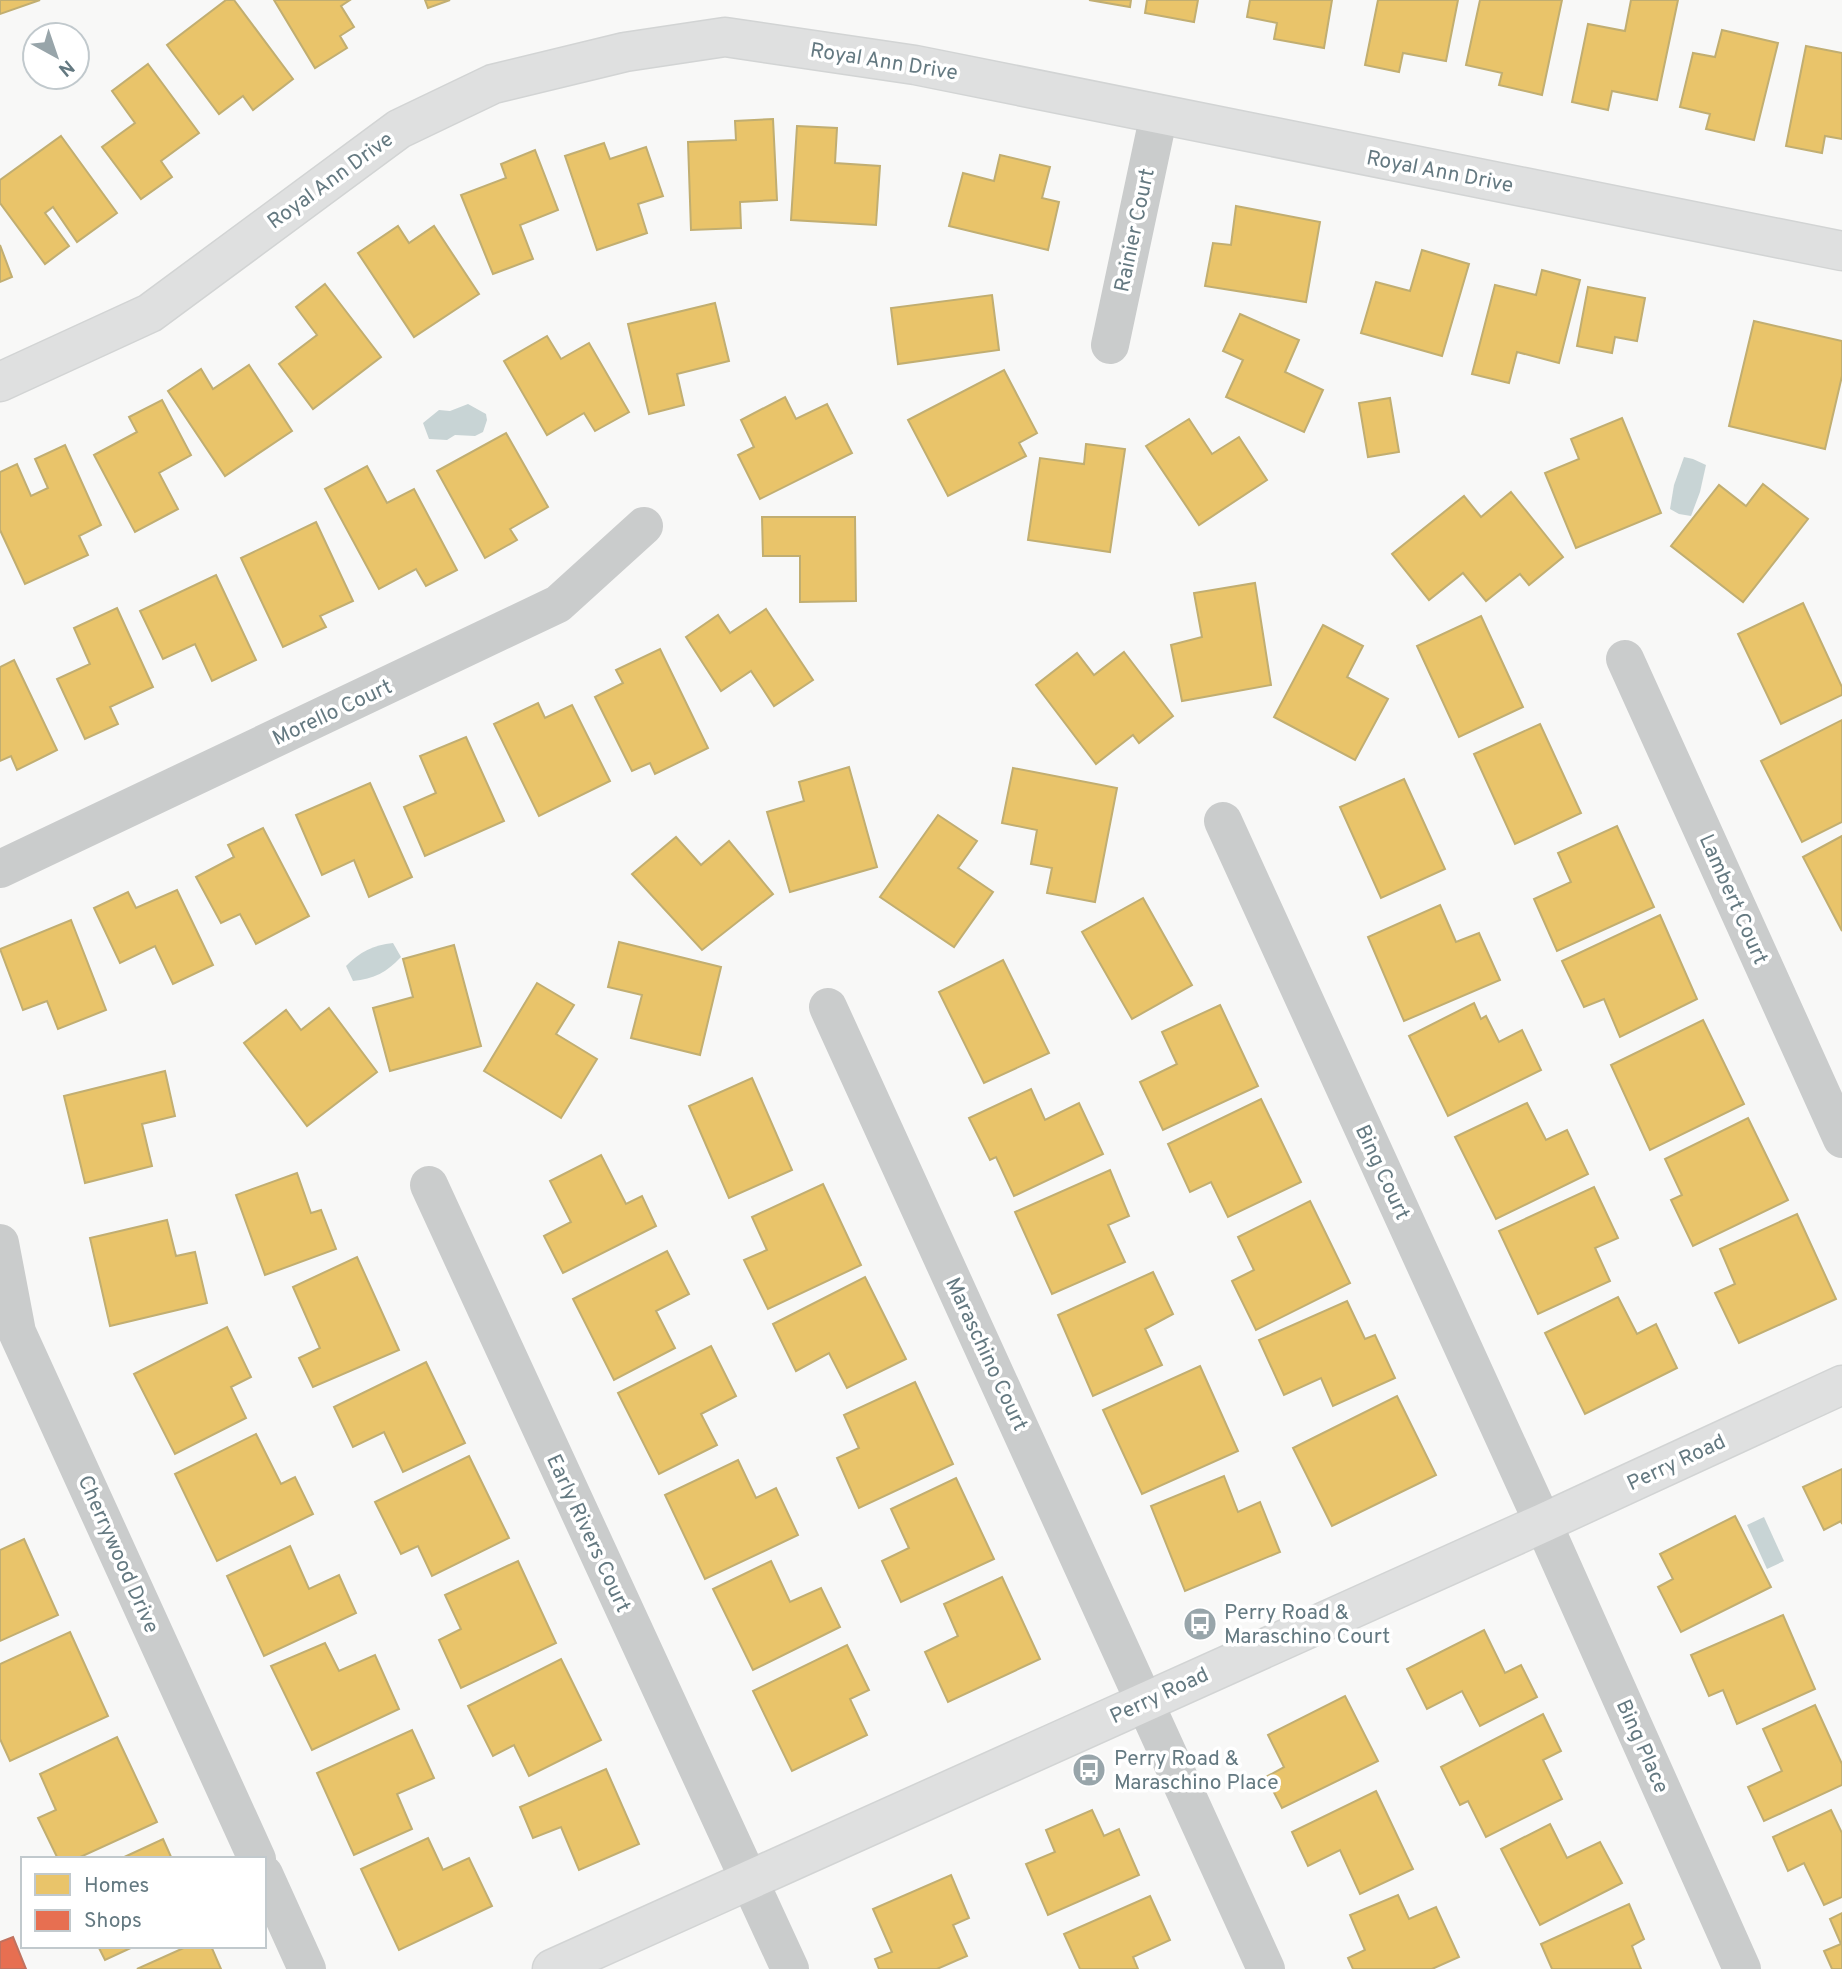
<svg xmlns="http://www.w3.org/2000/svg" width="1842" height="1969" font-family="Overpass,sans-serif">
  <rect width="100%" height="100%" fill="#f8f8f7"/>
  <g fill="#c8d4d5">
    <polygon points="468,404 486,414 487,420 483,432 475,436 455,435 447,440 429,439 423,423 439,410 450,411"/>
    <polygon points="1684,457 1693,459 1706,465 1700,492 1691,516 1679,514 1670,509 1674,485"/>
    <path d="M393,943L401,957C387,972 374,979 353,981L346,966C360,952 373,945 393,943Z"/>
    <polygon points="1764,1517 1784,1561 1767,1569 1747,1525"/>
  </g>
  <g fill="#e9c46a" stroke="#c1ae71" stroke-width="2">
    <polygon points="0,0 40,0 0,14"/>
    <polygon points="226,0 234,0 293,79 253,110 243,96 219,114 167,45"/>
    <polygon points="274,0 350,0 341,6 354,27 340,36 347,48 315,68"/>
    <polygon points="425,0 450,0 428,8"/>
    <polygon points="1089,0 1131,0 1130,7"/>
    <polygon points="1147,0 1198,0 1194,22 1145,13"/>
    <polygon points="1250,0 1332,0 1324,48 1274,39 1277,23 1247,17"/>
    <polygon points="1378,0 1458,0 1446,61 1403,53 1399,72 1365,65"/>
    <polygon points="1480,0 1562,0 1542,95 1499,85 1502,73 1466,65"/>
    <polygon points="1631,0 1678,0 1657,100 1612,91 1608,110 1572,102 1588,24 1625,31"/>
    <polygon points="1722,30 1778,43 1754,140 1706,129 1710,114 1680,107 1693,53 1715,57"/>
    <polygon points="1806,46 1842,53 1842,139 1825,136 1822,153 1786,146"/>
    <polygon points="148,64 199,133 161,161 172,177 141,199 102,147 135,123 112,91"/>
    <polygon points="773,119 777,200 740,202 741,228 691,230 688,142 736,140 735,121"/>
    <polygon points="797,126 837,128 835,163 880,166 876,225 791,220"/>
    <polygon points="61,136 117,213 77,242 53,207 45,213 69,246 45,264 0,203 0,180"/>
    <polygon points="604,143 610,159 646,147 663,196 638,204 647,233 597,250 565,156"/>
    <polygon points="535,150 558,210 520,225 533,259 493,274 461,195 506,178 501,164"/>
    <polygon points="1000,155 1050,167 1042,198 1059,202 1048,250 949,226 963,173 994,181"/>
    <polygon points="1236,206 1320,222 1306,302 1205,286 1213,243 1231,245"/>
    <polygon points="398,226 409,243 434,226 479,294 414,337 358,253"/>
    <polygon points="0,245 12,277 0,282"/>
    <polygon points="1422,250 1469,264 1442,356 1361,333 1376,282 1410,291"/>
    <polygon points="1542,270 1580,280 1559,363 1517,352 1509,383 1472,374 1495,285 1536,295"/>
    <polygon points="325,284 381,357 313,409 279,364 317,335 296,307"/>
    <polygon points="1588,287 1645,298 1637,341 1615,337 1612,353 1577,346"/>
    <polygon points="992,295 999,350 898,364 891,308"/>
    <polygon points="715,303 729,361 677,374 684,405 649,414 628,324"/>
    <polygon points="1240,314 1299,340 1285,372 1323,390 1304,432 1226,397 1243,360 1223,351"/>
    <polygon points="1754,321 1842,341 1842,376 1825,449 1729,426"/>
    <polygon points="547,336 561,359 589,343 629,412 595,431 584,413 547,435 504,361"/>
    <polygon points="249,365 292,431 225,476 168,391 201,369 213,389"/>
    <polygon points="1004,370 1037,433 1019,443 1026,456 948,496 908,420"/>
    <polygon points="785,397 796,419 827,404 852,453 760,499 738,455 754,447 741,420"/>
    <polygon points="1390,398 1399,452 1368,457 1359,403"/>
    <polygon points="162,400 191,455 159,473 178,509 135,532 94,455 137,432 129,417"/>
    <polygon points="1622,418 1661,513 1576,548 1545,473 1579,459 1571,439"/>
    <polygon points="1189,419 1212,454 1239,437 1267,480 1199,525 1146,446"/>
    <polygon points="506,433 548,507 510,529 517,540 485,558 437,471"/>
    <polygon points="1086,444 1125,449 1110,552 1028,540 1040,458 1084,464"/>
    <polygon points="65,445 101,525 79,536 88,555 25,584 0,530 0,472 17,464 31,496 48,488 35,459"/>
    <polygon points="367,466 387,503 414,489 457,570 426,586 416,569 379,589 325,489"/>
    <polygon points="1763,484 1808,519 1743,602 1671,546 1719,485 1746,506"/>
    <polygon points="1511,492 1563,557 1529,585 1520,574 1486,601 1463,573 1429,600 1392,554 1464,496 1481,517"/>
    <polygon points="762,517 855,517 856,601 800,602 800,556 763,556"/>
    <polygon points="316,522 353,601 320,616 326,627 283,647 241,558"/>
    <polygon points="216,575 256,660 212,681 195,644 163,659 140,611"/>
    <polygon points="1255,583 1271,685 1182,701 1171,645 1202,637 1194,593"/>
    <polygon points="1803,603 1842,687 1842,695 1781,724 1738,634"/>
    <polygon points="117,608 153,687 110,707 118,724 85,739 57,679 90,664 74,628"/>
    <polygon points="766,609 813,680 774,706 751,671 721,691 686,637 718,615 730,633"/>
    <polygon points="1481,616 1523,707 1459,737 1417,646"/>
    <polygon points="1323,625 1363,646 1347,677 1388,699 1355,760 1274,717"/>
    <polygon points="660,649 708,748 655,774 650,763 632,771 595,697 623,683 616,670"/>
    <polygon points="1124,652 1173,716 1139,743 1133,735 1096,764 1036,685 1077,653 1094,675"/>
    <polygon points="14,660 57,750 17,770 11,756 0,761 0,667"/>
    <polygon points="538,703 545,718 572,705 610,781 539,816 494,724"/>
    <polygon points="1842,720 1842,822 1802,842 1761,761"/>
    <polygon points="1540,724 1581,813 1515,844 1474,754"/>
    <polygon points="466,737 504,821 425,856 404,807 436,793 420,756"/>
    <polygon points="849,767 877,867 790,892 767,812 804,801 799,782"/>
    <polygon points="1013,768 1117,788 1095,902 1047,893 1052,868 1031,864 1037,830 1002,823"/>
    <polygon points="1404,779 1445,869 1381,898 1340,807"/>
    <polygon points="370,783 412,877 369,897 354,860 322,875 296,815"/>
    <polygon points="938,815 977,841 958,868 993,892 954,947 880,897"/>
    <polygon points="1617,826 1654,907 1557,951 1534,899 1571,882 1558,853"/>
    <polygon points="263,828 309,916 256,944 240,914 221,923 196,877 234,857 228,845"/>
    <polygon points="1842,836 1842,931 1803,857"/>
    <polygon points="676,837 701,865 729,841 773,894 702,950 632,874"/>
    <polygon points="177,890 213,965 173,984 155,946 120,963 94,908 128,892 136,908"/>
    <polygon points="1143,898 1192,985 1132,1019 1082,932"/>
    <polygon points="1440,905 1456,942 1479,933 1500,980 1404,1021 1368,937"/>
    <polygon points="1660,915 1697,999 1620,1037 1604,999 1584,1007 1562,961"/>
    <polygon points="71,920 106,1010 58,1029 47,1001 23,1010 0,949"/>
    <polygon points="619,942 721,967 700,1055 631,1038 642,995 608,987"/>
    <polygon points="454,945 481,1046 390,1071 373,1008 413,997 403,959"/>
    <polygon points="1003,960 1049,1053 984,1083 939,992"/>
    <polygon points="537,983 574,1005 556,1034 597,1059 561,1118 484,1071"/>
    <polygon points="1474,1003 1481,1019 1486,1016 1499,1042 1522,1030 1541,1070 1448,1116 1409,1036"/>
    <polygon points="1220,1005 1258,1086 1163,1130 1140,1082 1177,1064 1162,1032"/>
    <polygon points="329,1008 377,1072 307,1126 244,1043 286,1010 301,1030"/>
    <polygon points="1703,1020 1744,1104 1650,1150 1611,1065"/>
    <polygon points="165,1071 175,1116 142,1124 152,1166 85,1183 64,1096"/>
    <polygon points="752,1078 792,1170 729,1198 689,1106"/>
    <polygon points="1031,1089 1045,1120 1079,1103 1103,1154 1014,1196 996,1157 990,1160 969,1118"/>
    <polygon points="1261,1099 1301,1182 1228,1217 1211,1182 1190,1192 1168,1144"/>
    <polygon points="1527,1103 1546,1140 1567,1130 1588,1174 1496,1219 1455,1137"/>
    <polygon points="1748,1118 1788,1200 1693,1246 1671,1200 1682,1195 1665,1159"/>
    <polygon points="601,1155 626,1204 642,1196 656,1226 563,1273 544,1236 571,1222 550,1181"/>
    <polygon points="1110,1170 1129,1216 1108,1225 1125,1262 1052,1294 1015,1212"/>
    <polygon points="297,1173 311,1213 321,1210 336,1249 265,1275 236,1195"/>
    <polygon points="823,1184 861,1265 768,1309 744,1260 767,1250 752,1217"/>
    <polygon points="1594,1187 1618,1238 1595,1248 1610,1281 1538,1314 1499,1231"/>
    <polygon points="1310,1201 1350,1283 1256,1330 1232,1281 1254,1270 1238,1237"/>
    <polygon points="1797,1214 1836,1299 1739,1343 1715,1293 1735,1284 1720,1249"/>
    <polygon points="167,1220 176,1256 195,1252 207,1303 110,1326 90,1238"/>
    <polygon points="667,1251 689,1294 656,1311 675,1348 614,1380 573,1299"/>
    <polygon points="357,1257 399,1350 313,1387 299,1358 320,1348 293,1287"/>
    <polygon points="1153,1272 1173,1314 1145,1329 1162,1365 1093,1396 1058,1315"/>
    <polygon points="865,1277 906,1359 847,1388 829,1353 796,1371 773,1324"/>
    <polygon points="1618,1297 1637,1334 1656,1324 1677,1368 1585,1414 1545,1333"/>
    <polygon points="1347,1301 1365,1339 1375,1335 1395,1378 1333,1406 1321,1378 1284,1395 1259,1340"/>
    <polygon points="227,1327 251,1377 231,1387 246,1418 175,1454 134,1374"/>
    <polygon points="711,1346 736,1396 701,1414 717,1445 659,1474 618,1393"/>
    <polygon points="426,1362 465,1443 403,1472 384,1432 353,1447 334,1407"/>
    <polygon points="1200,1366 1238,1451 1142,1494 1103,1410"/>
    <polygon points="915,1382 953,1464 859,1508 837,1458 859,1448 844,1415"/>
    <polygon points="1397,1396 1436,1475 1332,1526 1293,1448"/>
    <polygon points="256,1434 281,1484 295,1477 313,1514 217,1561 175,1474"/>
    <polygon points="469,1456 509,1538 432,1576 418,1546 401,1554 375,1502"/>
    <polygon points="738,1460 756,1498 776,1488 798,1535 705,1579 665,1495"/>
    <polygon points="1842,1469 1842,1524 1841,1521 1824,1530 1803,1487"/>
    <polygon points="1224,1476 1238,1512 1260,1502 1280,1552 1185,1591 1151,1506"/>
    <polygon points="956,1478 994,1559 901,1602 882,1561 909,1548 891,1509"/>
    <polygon points="1735,1516 1771,1587 1681,1632 1658,1587 1673,1579 1660,1554"/>
    <polygon points="24,1539 58,1615 0,1641 0,1550"/>
    <polygon points="290,1546 309,1589 339,1575 356,1613 264,1656 227,1576"/>
    <polygon points="518,1561 556,1643 461,1688 439,1640 461,1629 445,1595"/>
    <polygon points="771,1561 790,1602 821,1588 840,1627 753,1670 713,1589"/>
    <polygon points="1002,1577 1040,1659 948,1702 925,1652 958,1636 944,1604"/>
    <polygon points="1783,1615 1815,1689 1737,1724 1723,1690 1709,1696 1691,1655"/>
    <polygon points="1484,1630 1505,1673 1521,1665 1537,1697 1480,1726 1462,1691 1427,1709 1407,1669"/>
    <polygon points="70,1632 108,1716 10,1761 0,1739 0,1664"/>
    <polygon points="325,1643 339,1671 375,1655 399,1709 312,1750 271,1666"/>
    <polygon points="847,1645 869,1690 850,1699 867,1735 792,1771 753,1691"/>
    <polygon points="561,1659 601,1740 529,1776 514,1745 493,1756 468,1706"/>
    <polygon points="1345,1696 1378,1761 1282,1808 1266,1777 1284,1767 1268,1735"/>
    <polygon points="1815,1705 1842,1764 1842,1785 1764,1821 1748,1787 1782,1771 1763,1729"/>
    <polygon points="1543,1714 1561,1751 1543,1760 1562,1799 1486,1837 1468,1801 1460,1805 1441,1767"/>
    <polygon points="412,1730 434,1778 397,1794 412,1829 354,1855 317,1773"/>
    <polygon points="117,1737 157,1822 76,1859 58,1859 38,1818 56,1810 40,1774"/>
    <polygon points="606,1769 639,1844 579,1870 561,1827 533,1838 520,1807"/>
    <polygon points="1376,1791 1413,1869 1360,1894 1340,1850 1308,1866 1292,1832"/>
    <polygon points="1092,1810 1104,1836 1119,1829 1139,1875 1048,1915 1026,1864 1055,1852 1046,1830"/>
    <polygon points="1831,1810 1842,1833 1842,1897 1824,1905 1804,1863 1788,1871 1773,1837"/>
    <polygon points="1550,1824 1567,1858 1600,1842 1622,1883 1540,1925 1501,1849"/>
    <polygon points="428,1838 443,1870 469,1858 492,1906 399,1950 361,1869"/>
    <polygon points="163,1839 172,1859 120,1859"/>
    <polygon points="951,1875 969,1918 953,1925 967,1956 937,1969 879,1969 875,1959 892,1952 873,1909"/>
    <polygon points="1398,1895 1409,1919 1436,1907 1459,1957 1432,1969 1353,1969 1348,1958 1365,1950 1350,1915"/>
    <polygon points="1150,1896 1170,1940 1133,1957 1138,1969 1080,1969 1064,1934"/>
    <polygon points="1629,1904 1644,1939 1632,1946 1641,1969 1552,1969 1541,1944"/>
    <polygon points="1842,1913 1842,1969 1832,1969 1824,1951 1841,1944 1830,1919"/>
    <polygon points="98,1946 135,1946 105,1960"/>
    <polygon points="188,1946 211,1946 221,1969 137,1969"/>
  </g>
  <polygon fill="#e76f51" stroke="#c0725f" stroke-width="2" points="13,1937 26,1969 0,1969 0,1942"/>
  <g fill="none" stroke-linecap="round" stroke-linejoin="round">
    <defs>
      <g id="secondary">
        <polyline points="0,382 150,313 399,129 493,84 625,52 725,37 915,65 1842,251"/>
        <polyline points="552,1969 1543,1523 1842,1385"/>
      </g>
    </defs>
    <use href="#secondary" stroke="#d2d4d4" stroke-width="41"/>
    <g stroke="#cacccc" stroke-width="38">
      <polyline points="1110,345 1159,114"/>
      <polyline points="1625,659 1842,1139"/>
      <polyline points="1223,821 1543,1523 1742,1969"/>
      <polyline points="0,869 558,604 644,526"/>
      <polyline points="828,1007 1266,1969"/>
      <polyline points="429,1185 790,1969"/>
      <polyline points="0,1243 17,1332 257,1859"/>
      <polyline points="264,1874 307,1969"/>
    </g>
    <use href="#secondary" stroke="#dfe0e0" stroke-width="38"/>
  </g>
  <defs>
    <symbol id="bus-disc" viewBox="-11 -11 22 22"><circle r="9.5" fill="#98a5aa" stroke="#fff"/><path d="M-5-6H5V4H4V6H2V4H-2V6H-4V4H-5ZM-3.5-4V0h7V-4ZM-3.5 1.2v1.5H-2V1.2ZM2 1.2v1.5H3.5V1.2Z" fill="#fff"/></symbol>
  </defs>
  <g fill-rule="evenodd">
    <use href="#bus-disc" x="1181" y="1605" width="38" height="38"/>
    <use href="#bus-disc" x="1070" y="1751" width="38" height="38"/>
  </g>
  <g text-anchor="middle" stroke-width="7" stroke-linejoin="round" paint-order="stroke">
    <g font-size="21" fill="#647981" stroke="#fff">
      <text transform="translate(884 61) rotate(9)" y="7">Royal Ann Drive</text>
      <text transform="translate(1440 171) rotate(11)" y="7">Royal Ann Drive</text>
      <text transform="translate(330 180) rotate(-36)" y="7">Royal Ann Drive</text>
      <text transform="translate(1134 230) rotate(-78)" y="7">Rainier Court</text>
      <text transform="translate(332 712) rotate(-25)" y="7">Morello Court</text>
      <text transform="translate(1734 899) rotate(66)" y="7">Lambert Court</text>
      <text transform="translate(1383 1172) rotate(65)" y="7">Bing Court</text>
      <text transform="translate(987 1354) rotate(65)" y="7">Maraschino Court</text>
      <text transform="translate(1676 1462) rotate(-25)" y="7">Perry Road</text>
      <text transform="translate(589 1533) rotate(65)" y="7">Early Rivers Court</text>
      <text transform="translate(119 1554) rotate(66)" y="7">Cherrywood Drive</text>
      <text transform="translate(1159 1695) rotate(-25)" y="7">Perry Road</text>
      <text transform="translate(1643 1746) rotate(66)" y="7">Bing Place</text>
    </g>
    <g font-size="21" fill="#647981" stroke="#fff" text-anchor="start">
      <text x="1224" y="1619">Perry Road &amp;<tspan x="1224" dy="24">Maraschino Court</tspan></text>
      <text x="1114" y="1765">Perry Road &amp;<tspan x="1114" dy="24">Maraschino Place</tspan></text>
    </g>
  </g>
  <rect x="21" y="1857" width="245" height="91" fill="#ffffff" stroke="#c1c9cd" stroke-width="2"/>
  <rect x="35" y="1874" width="35" height="21" fill="#e9c46a" stroke="#c1c9cd" stroke-width="2"/>
  <text x="84" y="1892" font-size="21" fill="#647981">Homes</text>
  <rect x="35" y="1910" width="35" height="21" fill="#e76f51" stroke="#c1c9cd" stroke-width="2"/>
  <text x="84" y="1927" font-size="21" fill="#647981">Shops</text>
  <g transform="translate(56 56) rotate(140)"><circle r="33" fill="#ffffff" stroke="#c1c9cd" stroke-width="2"/>
  <path d="M0-5L12 26L0 18L-12 26Z" fill="#98a5aa"/>
  <text y="-10" font-size="19" font-weight="bold" text-anchor="middle" fill="#647981">N</text>
  </g>
</svg>
